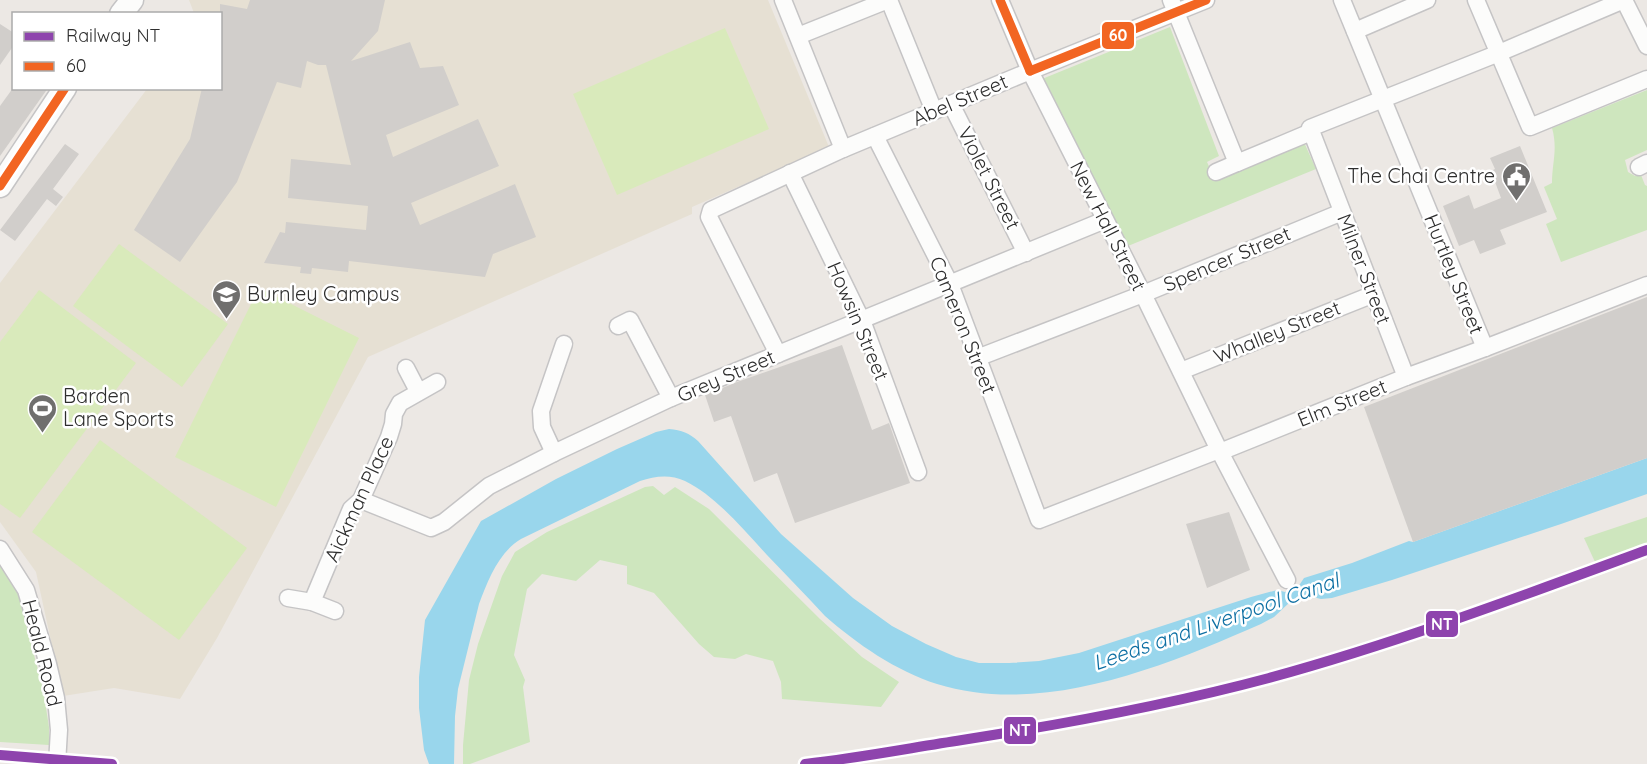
<svg xmlns="http://www.w3.org/2000/svg" width="1647" height="764" font-family="Quicksand,sans-serif">
  <rect width="100%" height="100%" fill="#ece8e4"/>
  <polygon fill="#e6e0d3" points="189,0 768,0 829,147 692,207 692,214 368,357 217,638 180,699 114,688 63,696 36,572 0,522 0,283 147,89 220,88 220,14 194,13"/>
  <g fill="#cee6be">
    <polygon points="1170,27 1219,156 1207,162 1214,177 1303,140 1316,169 1128,246 1042,79"/>
    <path d="M1647,90V150L1625,160L1628,172L1635,176L1641,175L1645,185L1647,186V230L1561,262L1546,224L1557,219L1544,187L1552,183C1552,163 1558,149 1552,128Z"/>
    <polygon points="653,486 664,495 675,487 709,509 820,619 862,657 899,682 881,707 782,699 781,682 773,661 746,654 735,659 714,657 699,644 654,593 627,584 627,566 600,560 576,581 542,574 527,589 514,655 525,680 523,687 530,742 470,764 463,764 463,745 469,680 478,644 502,576 515,552 547,532 645,487"/>
    <polygon points="1647,517 1647,544 1595,562 1584,538"/>
    <polygon points="0,560 18,594 43,689 49,727 49,745 0,742"/>
  </g>
  <g fill="#d9eabb">
    <polygon points="725,28 769,129 617,195 573,94"/>
    <polygon points="119,244 228,324 182,387 73,306"/>
    <polygon points="259,288 359,338 276,507 175,457"/>
    <polygon points="39,290 136,363 20,518 0,504 0,342"/>
    <polygon points="100,440 247,548 179,640 32,532"/>
  </g>
  <path fill="#99d6ec" d="M669,429C682,430 689,433 698,441L781,534L853,598L892,626L926,644L956,657L979,663H1009L1039,661L1079,653L1251,597L1277,590L1285,592L1298,587L1304,578L1352,563L1409,541L1413,542L1647,458V494L1561,524L1392,580L1332,598L1321,599L1309,596L1300,598L1289,603L1274,617L1261,624C1165,666 1043,717 937,684C896,671 857,644 825,616C806,595 786,575 767,555C744,530 716,496 685,481C670,474 655,476 640,481L521,539C499,552 488,580 479,604L458,689L455,716L454,764H429L424,750L419,708V677L425,620L481,521L556,479L617,449L656,432Z"/>
  <g fill="#d1cecb">
    <polygon points="250,0 385,0 378,31 351,61 410,42 420,68 443,66 459,105 386,135 393,157 478,119 499,166 411,203 420,225 515,184 536,237 493,254 485,277 349,261 348,272 312,268 311,274 300,273 301,267 264,263 280,232 285,233 286,222 366,230 368,206 288,198 291,159 351,165 326,65 318,65 307,61 301,88 277,82 237,182 180,262 134,230 190,139 202,88 220,88 220,4 247,9"/>
    <polygon points="0,24 14,33 14,45 0,65"/>
    <polygon points="13,88 48,88 0,156 0,106"/>
    <polygon points="65,144 79,154 53,189 63,197 56,206 47,199 15,241 0,230"/>
    <polygon points="1520,146 1547,212 1500,230 1506,244 1480,254 1474,240 1459,246 1443,206 1469,195 1474,209 1501,198 1491,171 1495,169 1490,158"/>
    <polygon points="1647,297 1647,458 1413,542 1364,407"/>
    <polygon points="842,345 872,430 889,423 910,483 795,523 777,473 754,482 731,416 714,422 705,395 737,382"/>
    <polygon points="1229,512 1250,570 1207,588 1186,524"/>
  </g>
  <g fill="none" stroke-linecap="round" stroke-linejoin="round">
    <defs>
      <g id="street">
        <polyline points="783,0 843,149"/>
        <polyline points="889,0 934,111"/>
        <polyline points="1000,0 1030,71 1143,294 1219,450"/>
        <polyline points="1171,0 1237,163 1311,132"/>
        <polyline points="1342,0 1485,348"/>
        <polyline points="1476,0 1530,127 1647,79"/>
        <polyline points="1624,0 1647,46"/>
        <polyline points="1355,31 1427,0"/>
        <polyline points="798,36 888,0"/>
        <polyline points="951,104 1026,253"/>
        <polyline points="875,136 950,284 1039,520 1219,450 1220,452 1406,377 1485,348 1647,285"/>
        <polyline points="1639,167 1647,163"/>
        <polyline points="1216,172 1237,163"/>
        <polyline points="790,173 863,323 918,472"/>
        <polyline points="618,326 630,320 671,398"/>
        <polyline points="778,354 709,217 711,210 843,149 1030,71 1206,0"/>
        <polyline points="977,358 1143,294 1342,212"/>
        <polyline points="406,368 418,391"/>
        <polyline points="1181,371 1374,294"/>
        <polyline points="1406,377 1310,128 1499,53 1624,0"/>
        <polyline points="1220,452 1287,580"/>
        <polyline points="554,453 542,427 541,411 564,344"/>
        <polyline points="361,500 431,528 444,522 489,486 554,453 671,398 1105,220"/>
        <polyline points="0,549 26,590 48,664 56,698 59,730 57,764"/>
        <polyline points="288,598 312,602 335,611"/>
        <polyline points="312,602 351,509 361,500 389,437 393,424 394,414 400,403 437,382"/>
      </g>
      <g id="secondary">
        <polyline points="121,14 132,0"/>
        <polyline points="0,186 65,88"/>
      </g>
    </defs>
    <use href="#street" stroke="#c5c4c5" stroke-width="19"/>
    <use href="#secondary" stroke="#c5c4c5" stroke-width="25"/>
    <use href="#street" stroke="#fcfcfb" stroke-width="16"/>
    <use href="#secondary" stroke="#fcfcfb" stroke-width="22"/>
    <defs>
      <g id="bus-1">
        <polyline points="1000,0 1030,71"/>
        <polyline points="1030,71 1206,0"/>
        <polyline points="0,186 65,88"/>
      </g>
    </defs>
    <use href="#bus-1" stroke="#fff" stroke-width="14"/>
    <use href="#bus-1" stroke="#f26522" stroke-width="9"/>
    <defs>
      <g id="rail-1">
        <polyline points="0,755 112,764"/>
        <path d="M805,764C858,758 910,748 962,740C1065,724 1168,705 1269,678C1397,643 1522,596 1647,550"/>
      </g>
    </defs>
    <use href="#rail-1" stroke="#fff" stroke-width="15"/>
    <use href="#rail-1" stroke="#8e44ad" stroke-width="10"/>
  </g>
  <defs>
    <symbol id="civic-pin" viewBox="-11 -11 22 30"><path d="M0 17L-7.5 6A9.5 9.5 0 1 1 7.5 6Z" fill="#706f6e" stroke="#fff"/><path d="M-.6-6.5H3V-4.5H.6V-3L4-1V1h2V6H-6V1h2V-1L-.6-3ZM-1.2 2.5V6h2.4V2.5Z" fill="#fff"/></symbol>
    <symbol id="school-pin" viewBox="-11 -11 22 30"><path d="M0 17L-7.5 6A9.5 9.5 0 1 1 7.5 6Z" fill="#706f6e" stroke="#fff"/><path d="M0-5L7-2L0 1L-7-2ZM-4 1L0 2.5L4 1V4Q0 6-4 4Z" fill="#fff"/></symbol>
    <symbol id="stadium-pin" viewBox="-11 -11 22 30"><path d="M0 17L-7.5 6A9.5 9.5 0 1 1 7.5 6Z" fill="#706f6e" stroke="#fff"/><path d="M0-5a6.5 5 0 1 0 0 10a6.5 5 0 1 0 0-10ZM-3.5-1.8h7v3.6h-7Z" fill="#fff"/></symbol>
  </defs>
  <g fill-rule="evenodd">
    <use href="#civic-pin" x="1500" y="160" width="33" height="45"/>
    <use href="#school-pin" x="210" y="278" width="33" height="45"/>
    <use href="#stadium-pin" x="26" y="392" width="33" height="45"/>
  </g>
  <g text-anchor="middle" stroke-width="5" stroke-linejoin="round" paint-order="stroke">
    <g font-size="20" fill="#2e2e2e" stroke="#fff">
      <text transform="translate(960 100) rotate(-23)" y="7">Abel Street</text>
      <text transform="translate(989 178) rotate(63)" y="7">Violet Street</text>
      <text transform="translate(1108 226) rotate(63)" y="7">New Hall Street</text>
      <text transform="translate(1227 259) rotate(-23)" y="7">Spencer Street</text>
      <text transform="translate(1364 269) rotate(69)" y="7">Milner Street</text>
      <text transform="translate(1454 274) rotate(68)" y="7">Hurtley Street</text>
      <text transform="translate(858 321) rotate(67)" y="7">Howsin Street</text>
      <text transform="translate(963 325) rotate(68)" y="7">Cameron Street</text>
      <text transform="translate(1277 332) rotate(-22)" y="7">Whalley Street</text>
      <text transform="translate(726 376) rotate(-23)" y="7">Grey Street</text>
      <text transform="translate(1342 403) rotate(-22)" y="7">Elm Street</text>
      <text transform="translate(359 499) rotate(-65)" y="7">Aickman Place</text>
      <text transform="translate(42 653) rotate(76)" y="7">Heald Road</text>
    </g>
    <g font-size="20" fill="#2e2e2e" stroke="#fff" text-anchor="start">
      <text x="1495" y="183" text-anchor="end">The Chai Centre</text>
      <text x="247" y="301">Burnley Campus</text>
      <text x="63" y="403">Barden<tspan x="63" dy="23">Lane Sports</tspan></text>
    </g>
    <g font-size="21" font-style="italic" fill="#0d6fa3" stroke="#fff">
      <text transform="translate(1216 622) rotate(-19)" y="7">Leeds and Liverpool Canal</text>
    </g>
  </g>
  <g stroke="#fff" stroke-width="2">
    <rect x="1101" y="21" width="34" height="29" rx="6" fill="#f26522"/>
    <rect x="1425" y="610" width="34" height="28" rx="6" fill="#8e44ad"/>
    <rect x="1003" y="716" width="34" height="29" rx="6" fill="#8e44ad"/>
  </g>
  <g font-size="16" text-anchor="middle" font-weight="bold" fill="#fff">
    <text x="1118" y="41">60</text>
    <text x="1442" y="630">NT</text>
    <text x="1020" y="736">NT</text>
  </g>
  <rect x="12" y="12" width="210" height="78" fill="#ffffff" stroke="#ababab" stroke-width="1.5"/>
  <rect x="24" y="32" width="30" height="9" fill="#8e44ad" stroke="#ababab" stroke-width="1.5"/>
  <text x="66" y="42" font-size="18" fill="#2e2e2e">Railway NT</text>
  <rect x="24" y="62" width="30" height="9" fill="#f26522" stroke="#ababab" stroke-width="1.5"/>
  <text x="66" y="72" font-size="18" fill="#2e2e2e">60</text>
</svg>
